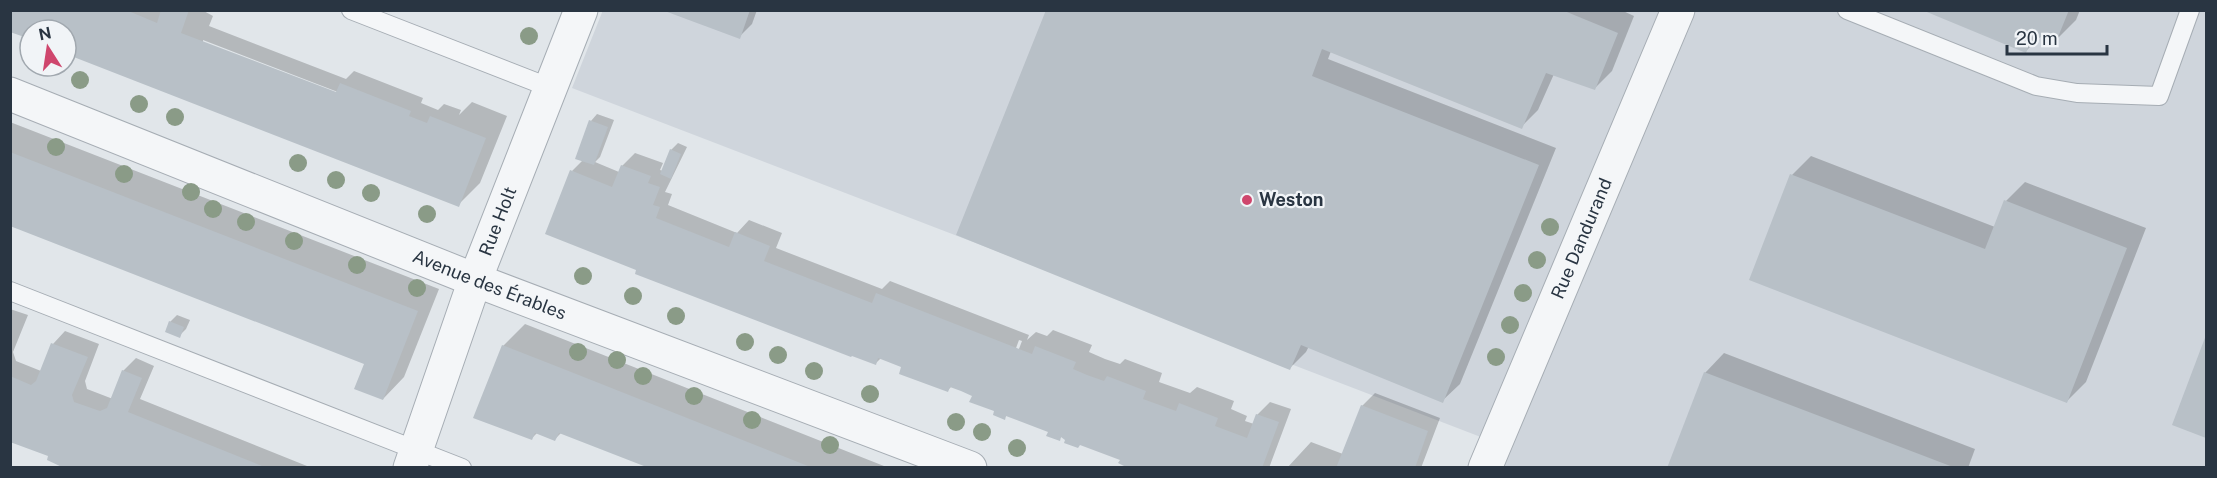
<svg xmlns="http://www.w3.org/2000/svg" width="2217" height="478" font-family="'Public Sans',sans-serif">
  <rect width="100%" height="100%" fill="#e1e6ea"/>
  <polygon fill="#cfd5dc" points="603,10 2206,11 2206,467 1491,467 1499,444 572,88"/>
  <g fill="#0003" fill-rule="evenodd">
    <path d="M10,10H202L213,16L209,26L346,79L354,71L423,98L421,103L438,110L444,104L461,110L459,115L472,102L507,116L480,183L458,205L66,52V30H30V38ZM203,40L343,94L342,96L203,43Z"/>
    <polygon points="666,10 757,10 752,24 739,37"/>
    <polygon points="1047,10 1621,10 1634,16 1612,71 1595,88 1554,74 1538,110 1521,127 1331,51 1328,59 1556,148 1460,384 1442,401 1309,346 1306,352 1289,369"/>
    <polygon points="1926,10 2080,10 2076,20 2056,40 2041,36 2026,51"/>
    <path d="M597,114L614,120L600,157L595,162L619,172L622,166L635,153L663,163L660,170L663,171L671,150L678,143L687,147L665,192L672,194L668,205L737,233L749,220L782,233L776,248L882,289L890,281L1029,335L1027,340L1036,332L1047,336L1053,330L1092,345L1089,352L1105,359L1120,364L1125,359L1162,373L1159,382L1190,393L1197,387L1234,401L1231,409L1247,416L1245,421L1254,424L1257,415L1270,402L1291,409L1269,468H1139L1133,464L1131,467L1120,463L1122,459L1062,436L1059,439L1049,431L1007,415L1004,418L974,395L952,386L948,390L903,366L881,358L876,363L572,171L583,160L591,121ZM1019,340L1022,341L1001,396H998Z"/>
    <polygon points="10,122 439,289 404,377 383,399 366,363 10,224"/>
    <polygon points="1811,156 1995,227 2006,201 2025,182 2146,228 2086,382 2067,401 1792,175"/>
    <polygon points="10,309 28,315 13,352 16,361 41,371 53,344 65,331 99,344 85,381 87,389 113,399 123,371 136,358 154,366 140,399 312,468 66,468 50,455 14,441 10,445"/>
    <polygon points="177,315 190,320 186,329 179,336 170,322"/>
    <polygon points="525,324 889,468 652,468 561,433 555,439 538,432 532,438 503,346"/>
    <polygon points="2206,338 2206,437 2174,424"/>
    <polygon points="1724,353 1975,449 1968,468 1668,468 1705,373"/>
    <polygon points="1375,393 1440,418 1421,468 1287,468 1311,442 1343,454 1362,406"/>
  </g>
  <g fill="#b8c0c7">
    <polygon points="10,10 126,10 157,23 161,10 189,10 181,33 336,92 340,83 411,111 409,116 427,123 430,116 486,138 459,207 66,54 66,30 30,30 30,39 10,32"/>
    <polygon points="662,10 750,10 740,39"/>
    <polygon points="1046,10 1562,10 1618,33 1595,90 1546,73 1522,129 1322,49 1312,76 1539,165 1443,403 1301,345 1290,370 956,235"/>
    <polygon points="1922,10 2069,10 2056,42 2033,35 2026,53"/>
    <polygon points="589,120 608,127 594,165 575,159"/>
    <polygon points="670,149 681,154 671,179 660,174"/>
    <polygon points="10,152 418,311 383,400 354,389 364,364 10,226"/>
    <polygon points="621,165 651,176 648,183 660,187 653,205 660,207 656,218 729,247 735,232 770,246 764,261 872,303 876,293 1032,354 1035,346 1076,362 1073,369 1087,375 1104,381 1107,376 1146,391 1143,399 1176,411 1179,403 1218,418 1215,426 1247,438 1256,414 1279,422 1262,468 1136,468 1132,466 1128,468 1118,463 1120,460 1080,445 1078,448 1064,443 1065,440 1061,437 1060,441 1046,436 1048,432 1006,416 1005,420 993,415 994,411 969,402 972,396 961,391 950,387 948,392 899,374 901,367 878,358 876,365 852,356 851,357 635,274 636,270 545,234 570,170 612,187"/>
    <polygon points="1790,174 1985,249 2004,200 2127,248 2067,403 1749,280"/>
    <polygon points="169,321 184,327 180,338 165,332"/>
    <polygon points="2206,335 2206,438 2172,425"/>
    <polygon points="51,343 88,357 72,395 74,402 100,411 107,408 122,370 142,378 128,412 267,468 64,468 47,460 48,456 10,442 10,376 31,385 36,381"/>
    <polygon points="502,345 561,368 813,468 649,468 559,433 555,441 535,433 532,440 473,418"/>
    <polygon points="1704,372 1953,467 1953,468 1667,468"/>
    <polygon points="1361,405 1428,431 1415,468 1336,468"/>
  </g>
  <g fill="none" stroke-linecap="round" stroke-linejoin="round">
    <defs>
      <g id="service">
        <polyline points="351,10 551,88"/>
        <polyline points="1847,10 2036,86 2077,93 2159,96 2190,10"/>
        <polyline points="10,291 462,468"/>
      </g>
      <g id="minor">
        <path id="s1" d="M10,94L475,280L970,468"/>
        <path id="s2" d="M410,468L475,280L581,10"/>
        <path id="s3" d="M1485,468L1678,10"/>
      </g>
    </defs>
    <use href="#service" stroke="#a6adb4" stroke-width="20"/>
    <use href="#minor" stroke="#a6adb4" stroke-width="35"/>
    <use href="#service" stroke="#f4f6f8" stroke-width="18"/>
    <use href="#minor" stroke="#f4f6f8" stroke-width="33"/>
  </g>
  <g fill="#8a9b87">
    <circle cx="529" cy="36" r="9"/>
    <circle cx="80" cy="80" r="9"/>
    <circle cx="139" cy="104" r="9"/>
    <circle cx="175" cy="117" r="9"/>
    <circle cx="56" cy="147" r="9"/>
    <circle cx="298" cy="163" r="9"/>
    <circle cx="124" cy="174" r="9"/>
    <circle cx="336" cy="180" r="9"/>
    <circle cx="191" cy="192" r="9"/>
    <circle cx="371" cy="193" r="9"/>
    <circle cx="213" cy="209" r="9"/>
    <circle cx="427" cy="214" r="9"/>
    <circle cx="246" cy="222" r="9"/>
    <circle cx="1550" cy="227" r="9"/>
    <circle cx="294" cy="241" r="9"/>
    <circle cx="1537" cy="260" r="9"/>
    <circle cx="357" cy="265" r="9"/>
    <circle cx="583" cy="276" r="9"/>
    <circle cx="417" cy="288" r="9"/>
    <circle cx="1523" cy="293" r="9"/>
    <circle cx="633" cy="296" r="9"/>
    <circle cx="676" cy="316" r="9"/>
    <circle cx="1510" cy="325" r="9"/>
    <circle cx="745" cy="342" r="9"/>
    <circle cx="578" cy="352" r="9"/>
    <circle cx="778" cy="355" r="9"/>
    <circle cx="1496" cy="357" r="9"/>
    <circle cx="617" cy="360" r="9"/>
    <circle cx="814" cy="371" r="9"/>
    <circle cx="643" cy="376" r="9"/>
    <circle cx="870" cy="394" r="9"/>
    <circle cx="694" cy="396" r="9"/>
    <circle cx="752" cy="420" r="9"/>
    <circle cx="956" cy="422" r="9"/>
    <circle cx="982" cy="432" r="9"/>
    <circle cx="830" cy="445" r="9"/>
    <circle cx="1017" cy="448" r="9"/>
  </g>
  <circle fill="#cf466d" stroke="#f1f4f7" stroke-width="2" cx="1247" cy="200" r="6"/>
  <g text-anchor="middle" stroke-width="4.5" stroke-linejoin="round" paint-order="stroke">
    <g font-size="18" font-weight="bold" fill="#293542" stroke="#f1f4f7" text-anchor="start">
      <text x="1259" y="206">Weston</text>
    </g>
    <g font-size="18" fill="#293542" stroke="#f1f4f7">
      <text dy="6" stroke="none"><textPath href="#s2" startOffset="262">Rue Holt</textPath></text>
      <text dy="6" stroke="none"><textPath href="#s3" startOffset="249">Rue Dandurand</textPath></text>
      <text dy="6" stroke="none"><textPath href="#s1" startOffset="516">Avenue des Érables</textPath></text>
    </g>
  </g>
  <rect width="2217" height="478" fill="none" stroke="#293542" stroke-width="24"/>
  <g transform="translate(48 48) rotate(348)"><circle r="28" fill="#f1f4f7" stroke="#a1a8af" stroke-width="1.5"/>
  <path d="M0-4.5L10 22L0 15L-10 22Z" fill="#cf466d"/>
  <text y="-9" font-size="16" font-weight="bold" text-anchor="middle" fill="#293542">N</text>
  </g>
  <path d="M2007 45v9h100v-9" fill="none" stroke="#293542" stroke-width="3"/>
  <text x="2016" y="45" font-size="18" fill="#293542" stroke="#f1f4f7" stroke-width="4.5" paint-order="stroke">20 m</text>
</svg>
